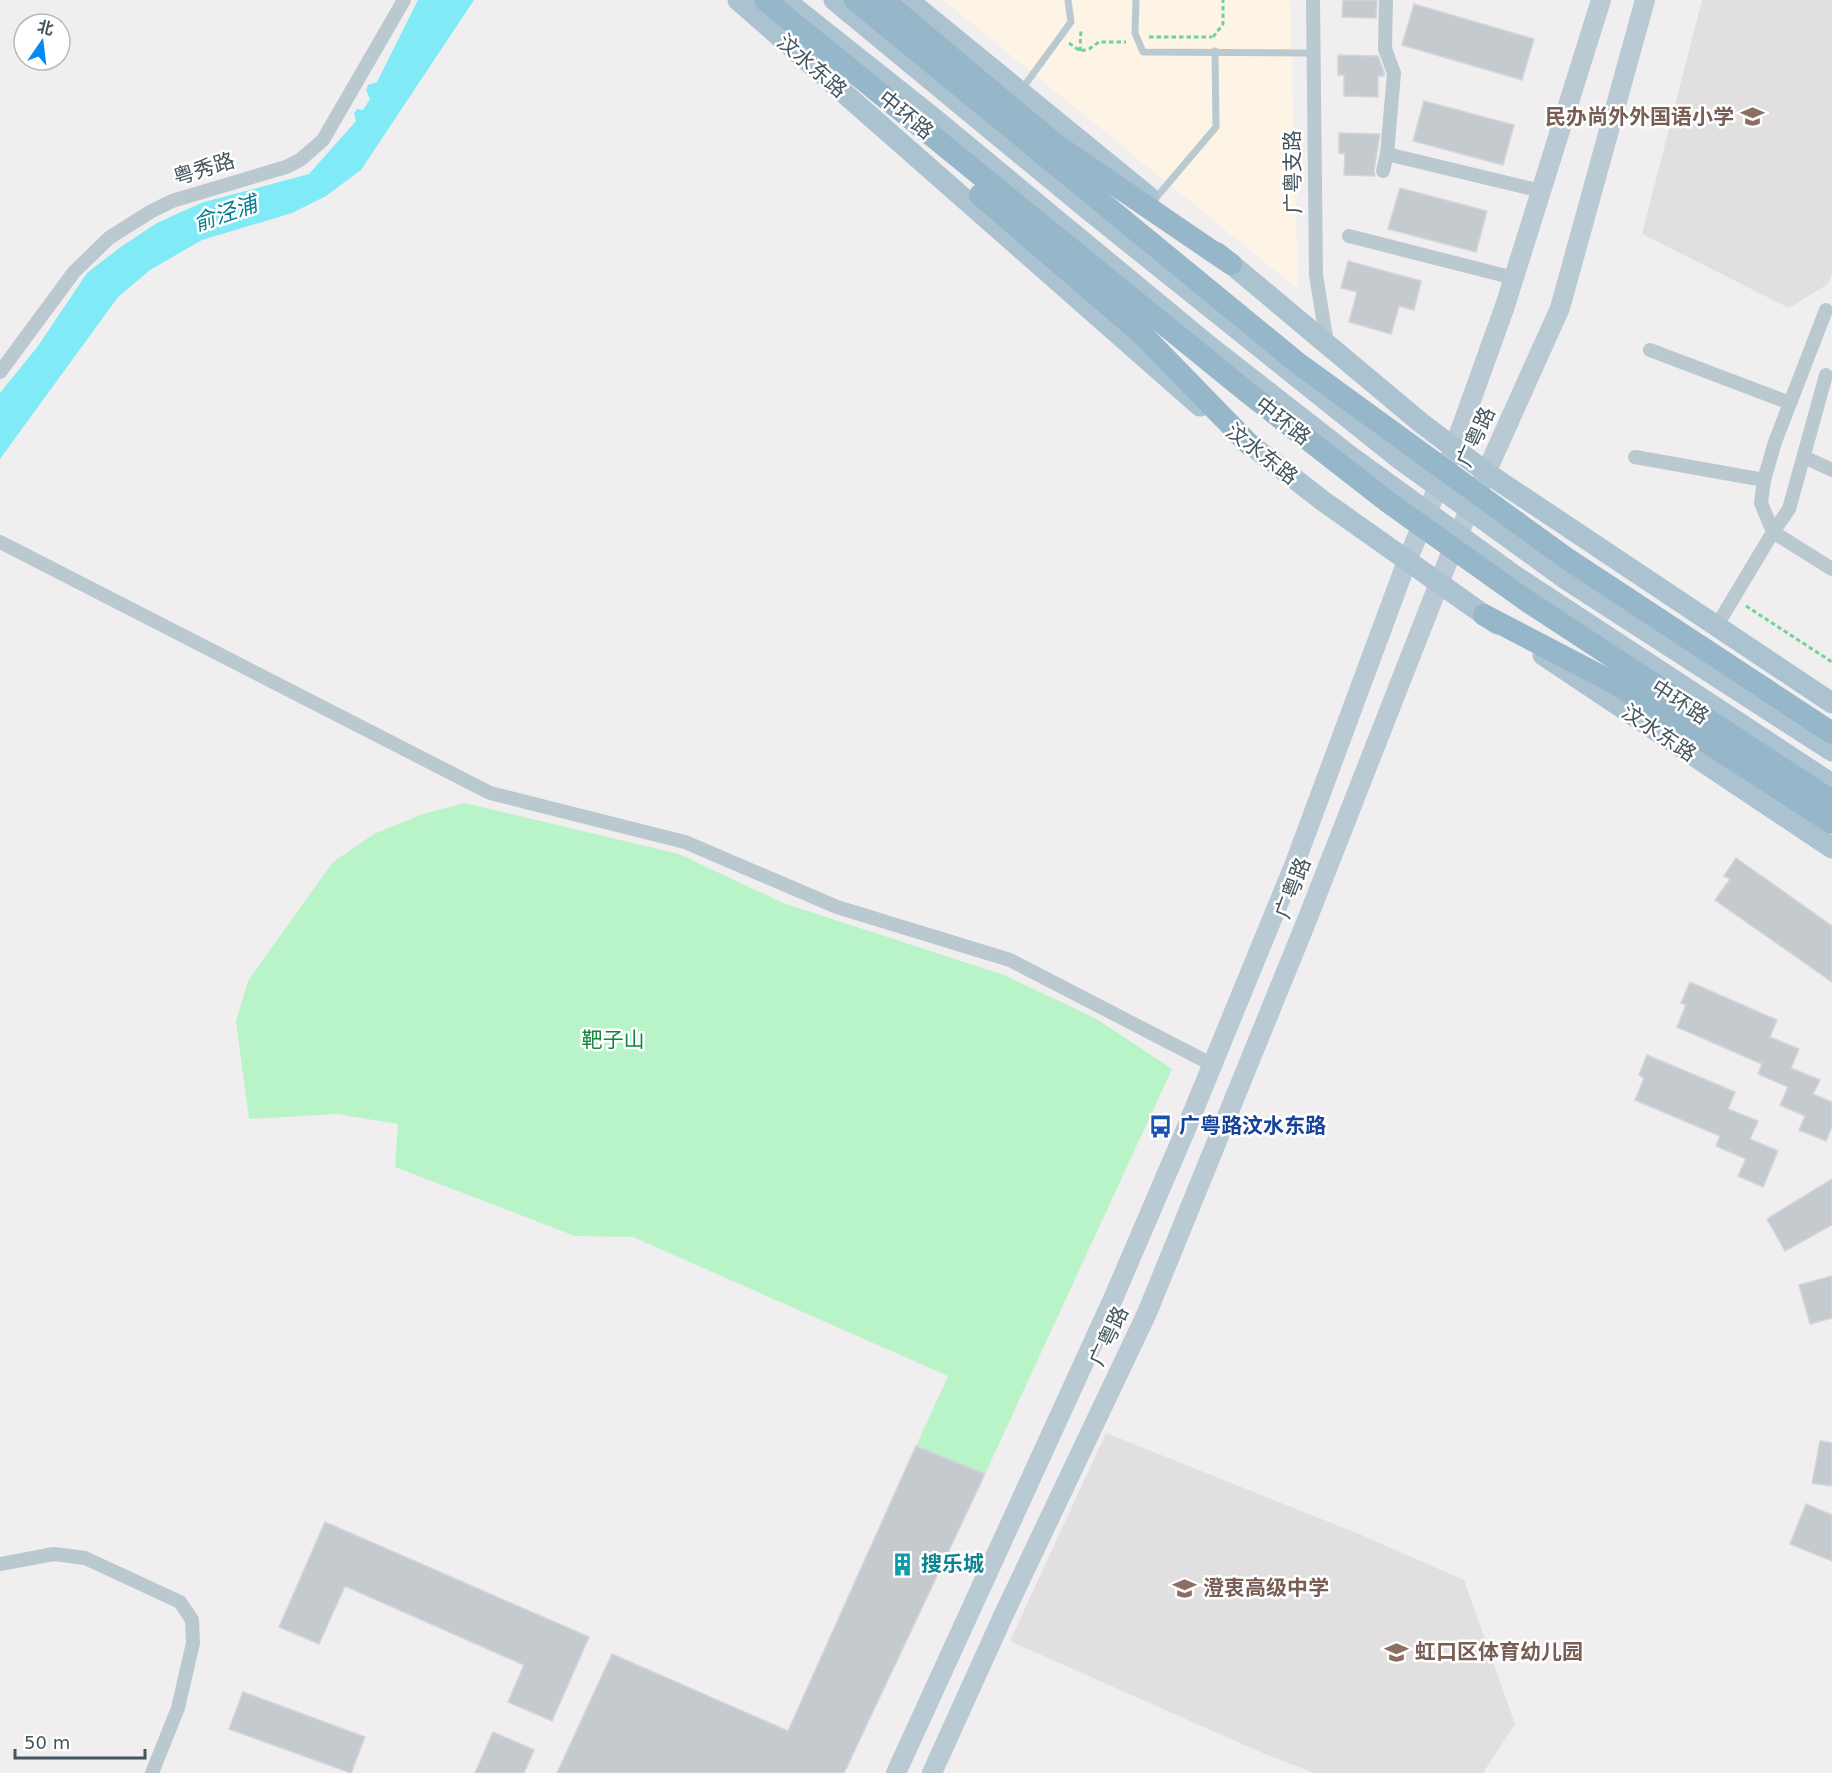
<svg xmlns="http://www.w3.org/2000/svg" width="1832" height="1773" font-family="'DejaVu Sans','Noto Sans SC',sans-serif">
  <rect width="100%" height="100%" fill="#f1eeef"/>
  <polygon fill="#fef4e6" points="943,0 1290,0 1298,289"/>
  <g fill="#e2dfe1">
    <polygon points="1702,0 1832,0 1832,274 1828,284 1789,308 1642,234"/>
    <polygon points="1106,1433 1359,1534 1464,1580 1515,1724 1483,1773 1314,1773 1260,1752 1010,1641"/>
  </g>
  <polygon fill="#b8f4c8" points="465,803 679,854 783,903 1004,975 1095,1018 1172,1069 985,1474 916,1446 948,1376 633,1237 575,1236 395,1167 398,1124 337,1114 249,1119 236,1021 248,981 333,862 374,834 423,814"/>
  <polygon fill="#80ebf6" points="418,0 474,0 361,170 326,196 292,213 202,240 150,270 118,297 0,459 0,393 38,346 87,273 122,246 157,223 181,212 204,202 309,174 356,121 354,113 357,109 363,110 370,99 366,90 368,85 377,82"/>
  <g fill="#c5cacf" stroke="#d2d5db" stroke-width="1.5">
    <polygon points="1343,0 1377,0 1376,18 1342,17"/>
    <polygon points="1414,4 1534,39 1522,80 1402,45"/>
    <polygon points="1338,55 1378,56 1384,72 1384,76 1378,76 1378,97 1344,96 1344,75 1338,75"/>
    <polygon points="1424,101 1514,125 1503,165 1413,141"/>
    <polygon points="1339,133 1380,134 1374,170 1375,176 1344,175 1345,154 1339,153"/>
    <polygon points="1400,188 1487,211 1476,252 1388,229"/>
    <polygon points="1348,261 1421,281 1414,310 1399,306 1391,334 1349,322 1357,292 1341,288"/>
    <polygon points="1736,858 1832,926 1832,982 1715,900 1730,879 1724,876"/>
    <polygon points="1690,982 1777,1020 1770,1037 1799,1049 1791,1068 1820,1080 1813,1094 1832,1102 1832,1126 1826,1141 1799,1130 1805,1116 1780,1105 1788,1087 1758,1074 1762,1064 1677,1027 1686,1005 1681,1003"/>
    <polygon points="1647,1055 1735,1092 1728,1109 1758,1121 1750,1139 1778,1151 1763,1187 1738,1176 1746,1159 1716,1146 1720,1136 1635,1100 1644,1078 1639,1075"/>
    <polygon points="1832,1179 1832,1225 1785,1251 1767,1219"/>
    <polygon points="1832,1276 1832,1318 1810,1324 1799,1285"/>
    <polygon points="1820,1441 1832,1443 1832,1486 1812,1483"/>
    <polygon points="916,1446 985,1474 844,1773 557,1773 612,1654 788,1731"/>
    <polygon points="1806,1504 1832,1515 1832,1561 1790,1544"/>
    <polygon points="325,1522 589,1637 552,1721 508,1702 524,1665 345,1586 319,1644 279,1627"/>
    <polygon points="243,1692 365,1737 351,1773 229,1729"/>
    <polygon points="493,1732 534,1750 524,1773 475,1773"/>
  </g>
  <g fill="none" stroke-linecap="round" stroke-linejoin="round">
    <g stroke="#6cd695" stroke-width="3" stroke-dasharray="4.5 3" stroke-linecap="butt">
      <polyline points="1149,37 1212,37"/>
      <polyline points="1213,37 1223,24 1223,0"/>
      <polyline points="1069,43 1080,51 1089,49 1099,42 1126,42"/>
      <polyline points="1080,51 1081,29"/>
      <polyline points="1746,606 1832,662"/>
    </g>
    <g stroke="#bac8cf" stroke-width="7">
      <polyline points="1136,0 1135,33 1143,52 1312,53"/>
      <polyline points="1022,89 1071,22 1068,0"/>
      <polyline points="1154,200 1216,127 1215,51"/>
    </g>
    <g stroke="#bac8cf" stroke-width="14">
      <polyline points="1313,0 1316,275 1327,343"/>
      <polyline points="1387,154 1541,191"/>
      <polyline points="1383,171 1387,154 1394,73 1385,49 1386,0"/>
      <polyline points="1349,236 1514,278"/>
      <polyline points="1826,310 1775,442 1764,480 1761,503 1773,532 1832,569"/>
      <polyline points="1650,350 1790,403"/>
      <polyline points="0,372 74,272 109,238 150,212 172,201 286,167 300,160 323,140 404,0"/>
      <polyline points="1635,457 1764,480"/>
      <polyline points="1804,457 1832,470"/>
      <polyline points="0,542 490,793 685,842 837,907 1010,960 1211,1064"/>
      <polyline points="1716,627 1773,532 1789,509 1826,375"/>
      <polyline points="0,1564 54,1554 85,1558 180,1602 192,1620 193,1643 178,1708 152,1773"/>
    </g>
    <g stroke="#bacad5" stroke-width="20">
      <polyline points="896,1773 1113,1299 1186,1129 1295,863 1407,561 1454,448 1505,306 1601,0"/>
      <polyline points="932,1773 1004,1614 1147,1313 1305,925 1458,535 1560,308 1645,0"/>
    </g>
    <g stroke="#abc2d1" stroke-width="21">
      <polyline points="738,0 1200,406"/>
      <polyline points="785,0 931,116 1208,345 1350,456 1515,576 1832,784"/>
      <polyline points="834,0 1091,212 1401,460 1567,580 1832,751"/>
      <polyline points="908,0 1149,197"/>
      <polyline points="1218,253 1420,422 1487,473 1832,703"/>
      <polyline points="1237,434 1323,501 1497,624"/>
      <polyline points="1543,655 1832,848"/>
    </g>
    <g stroke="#96b6ca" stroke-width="22">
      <polyline points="765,0 1247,392 1388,502 1527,601 1832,801"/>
      <polyline points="855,0 1299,364 1566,558 1832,733"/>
      <polyline points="883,0 1055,144 1231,264"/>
      <polyline points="980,195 1143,335 1250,445"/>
      <polyline points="1484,615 1618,685 1832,823"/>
    </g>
  </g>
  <defs>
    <symbol id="school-bare" viewBox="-9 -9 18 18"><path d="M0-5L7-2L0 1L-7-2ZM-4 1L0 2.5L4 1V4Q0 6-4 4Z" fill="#8d6e63" stroke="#fff" stroke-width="2.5" paint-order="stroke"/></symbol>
    <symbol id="bus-bare" viewBox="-9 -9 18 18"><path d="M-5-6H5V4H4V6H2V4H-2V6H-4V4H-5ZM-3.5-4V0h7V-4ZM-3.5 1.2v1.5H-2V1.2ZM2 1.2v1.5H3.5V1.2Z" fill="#1a4fb4" stroke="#fff" stroke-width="2.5" paint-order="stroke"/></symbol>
    <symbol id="building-bare" viewBox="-9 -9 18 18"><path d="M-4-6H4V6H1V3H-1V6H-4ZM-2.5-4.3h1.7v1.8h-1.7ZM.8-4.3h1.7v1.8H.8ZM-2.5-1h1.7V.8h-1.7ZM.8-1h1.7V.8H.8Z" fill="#0f9aa8" stroke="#fff" stroke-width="2.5" paint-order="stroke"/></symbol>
  </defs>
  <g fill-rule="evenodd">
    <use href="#school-bare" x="1736" y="100" width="33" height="33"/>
    <use href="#bus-bare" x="1144" y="1110" width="33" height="33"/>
    <use href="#building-bare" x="886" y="1548" width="33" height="33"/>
    <use href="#school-bare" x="1168" y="1572" width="33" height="33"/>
    <use href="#school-bare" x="1380" y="1636" width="33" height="33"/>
  </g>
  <g text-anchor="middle" stroke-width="5" stroke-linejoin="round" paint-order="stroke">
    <g font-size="21" fill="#44555e" stroke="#fff">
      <text transform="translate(812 66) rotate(41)" y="7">汶水东路</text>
      <text transform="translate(906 115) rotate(39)" y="7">中环路</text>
      <text transform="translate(204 169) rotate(-17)" y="7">粤秀路</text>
      <text transform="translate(1293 172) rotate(-91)" y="7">广粤支路</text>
      <text transform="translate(1283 421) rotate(38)" y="7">中环路</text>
      <text transform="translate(1476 437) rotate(-66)" y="7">广粤路</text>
      <text transform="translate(1262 454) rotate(38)" y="7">汶水东路</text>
      <text transform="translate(1680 702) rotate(33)" y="7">中环路</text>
      <text transform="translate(1659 733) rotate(34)" y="7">汶水东路</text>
      <text transform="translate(1293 888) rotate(-69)" y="7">广粤路</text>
      <text transform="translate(1109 1336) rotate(-65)" y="7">广粤路</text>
    </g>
    <g font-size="21" font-weight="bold" fill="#785e54" stroke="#fff" text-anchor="start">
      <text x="1734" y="124" text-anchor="end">民办尚外外国语小学</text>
      <text x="1203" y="1595">澄衷高级中学</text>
      <text x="1415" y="1659">虹口区体育幼儿园</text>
    </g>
    <g font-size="21" fill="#0d883c" stroke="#fff">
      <text x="613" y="1047">靶子山</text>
    </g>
    <g font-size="21" font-weight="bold" fill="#164399" stroke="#fff" text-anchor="start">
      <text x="1179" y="1133">广粤路汶水东路</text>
    </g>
    <g font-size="21" font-weight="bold" fill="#0d838f" stroke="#fff" text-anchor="start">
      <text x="921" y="1571">搜乐城</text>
    </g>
    <g font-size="22" font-style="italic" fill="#047f8d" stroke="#fff">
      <text transform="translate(225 213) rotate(-19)" y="8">俞泾浦</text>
    </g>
  </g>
  <g transform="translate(42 42) rotate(14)"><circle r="28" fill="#ffffff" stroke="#b4bbbf" stroke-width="1.5"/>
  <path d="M0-4.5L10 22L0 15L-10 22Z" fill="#0589f5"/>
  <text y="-9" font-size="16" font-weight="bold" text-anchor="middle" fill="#44555e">北</text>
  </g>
  <path d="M15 1749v9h130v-9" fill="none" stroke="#44555e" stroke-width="3"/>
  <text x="24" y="1749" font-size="18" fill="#44555e" stroke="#ffffff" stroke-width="4.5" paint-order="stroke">50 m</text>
</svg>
